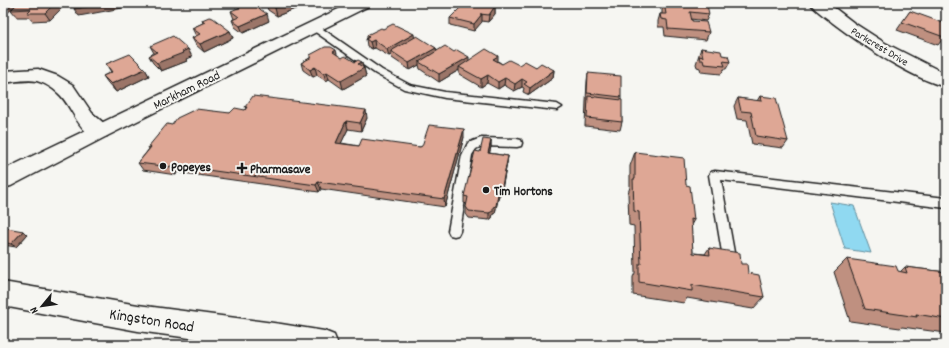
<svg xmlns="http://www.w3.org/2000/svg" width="949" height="348" font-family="Dekko,sans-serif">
  <rect width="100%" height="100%" fill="#f6f6f2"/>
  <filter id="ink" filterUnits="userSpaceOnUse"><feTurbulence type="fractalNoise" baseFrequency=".025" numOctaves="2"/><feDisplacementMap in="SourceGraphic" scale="8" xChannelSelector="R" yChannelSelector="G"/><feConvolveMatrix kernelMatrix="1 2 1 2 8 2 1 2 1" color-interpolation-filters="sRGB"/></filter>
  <g filter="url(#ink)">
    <polygon fill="#90d9f1" stroke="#628d9c" points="830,202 854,206 871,253 845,249"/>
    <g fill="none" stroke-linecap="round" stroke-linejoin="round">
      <defs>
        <g id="lane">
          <polygon points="311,25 317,25 382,70 410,85 445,92 557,104 562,107 557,110 445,98 404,89 376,74 311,29 310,27"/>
          <polygon points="481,138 517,139 521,140 522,143 521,146 517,147 482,146 476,149 472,155 460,231 458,235 454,236 450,235 448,231 462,155 468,143"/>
          <polygon points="715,171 946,198 946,208 721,180 735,258 733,262 729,263 725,262 723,258 709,175 711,172"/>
        </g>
        <g id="street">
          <path d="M810,3H828L854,23L885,43L946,74V87C911,78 862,45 833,23C826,17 816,11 810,3Z"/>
          <path d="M38,69L58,76L73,85L92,113L107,126L110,131L107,136C80,144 74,106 58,93C53,88 44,83 37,81C27,79 13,82 3,83V71Z"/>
        </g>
        <polygon id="secondary" points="351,3 371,3 369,6 107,136 11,186 3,188 3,170"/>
        <polygon id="primary" points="3,282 138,305 281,324 324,331 334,335 338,345 241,345 138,331 3,306"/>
      </defs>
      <use href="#lane" stroke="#1c1c1c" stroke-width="3"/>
      <use href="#street" stroke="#1c1c1c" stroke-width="3"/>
      <use href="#secondary" stroke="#1c1c1c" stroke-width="3"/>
      <use href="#primary" stroke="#1c1c1c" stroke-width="3"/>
      <use href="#lane" fill="#f6f6f2" fill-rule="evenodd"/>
      <use href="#street" fill="#f6f6f2" fill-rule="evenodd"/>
      <use href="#secondary" fill="#f6f6f2" fill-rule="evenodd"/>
      <use href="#primary" fill="#f6f6f2" fill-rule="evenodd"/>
    </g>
    <g fill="#bf9080" stroke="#1c1c1c">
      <polygon points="3,3 16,5 64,6 50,20 32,21 29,17 17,17 11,10 14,6 3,17"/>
      <polygon points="266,3 302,3 302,4 300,5 300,7 277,16 268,10"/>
      <polygon points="465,3 490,3 490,5 495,6 495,14 488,22 482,21 474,31 450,25 450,18"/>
      <polygon points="490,3 500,3 498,5"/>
      <polygon points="664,3 681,3 709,14 706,21 691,19 692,21 709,32 706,40 665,36 664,27 658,27 658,21 660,14 662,14 662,9"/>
      <polygon points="231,11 269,21 243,33 235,27 232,20 234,19"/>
      <polygon points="910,11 946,35 938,45 897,30"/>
      <polygon points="202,20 230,31 233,38 204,52 196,45 192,38 196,36 192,28 203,23"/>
      <polygon points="383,29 414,37 436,48 437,51 469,61 498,61 502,64 536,67 554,70 553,78 529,95 523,92 524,88 522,87 514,91 504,85 498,89 487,83 481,87 459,74 459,70 439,82 420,69 419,65 410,70 392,58 391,55 389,56 375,48 372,49 367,46 366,39 367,38 367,35"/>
      <polygon points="150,46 188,49 192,57 186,59 187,61 161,71 153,63 149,56 154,53"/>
      <polygon points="701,48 722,55 730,62 726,69 724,69 721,74 701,72 700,68 697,67 696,64"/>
      <polygon points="310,55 338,56 342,58 364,68 366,76 343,89 329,79 326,81 317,75 313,77 303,70 301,63 310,58"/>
      <polygon points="106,64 145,69 149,76 116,92 108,83 103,76 111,72"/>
      <polygon points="588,73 621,97 621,99 622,122 620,130 585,126 586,101 587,81"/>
      <polygon points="760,96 788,141 783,148 752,144 747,120 737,119 734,106 738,98 757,101"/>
      <polygon points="245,107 367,118 361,131 348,129 341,143 359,146 420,147 464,137 445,207 321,189 319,192 176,172 176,175 143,170 138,163 149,149 148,147 172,125 245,110 246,109"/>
      <polygon points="491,140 491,147 489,153 508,156 507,163 501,194 499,195 495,213 493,214 492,218 489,220 469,218 466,214 466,207 467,204 464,203 464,196 480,152"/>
      <polygon points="635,152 686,185 694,220 691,225 693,253 705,254 709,248 741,264 764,297 753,309 687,298 684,303 633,295 633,277 635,273 634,226 629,225 628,193 630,187 630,166"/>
      <polygon points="23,231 27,235 16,247 3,245 3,233"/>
      <polygon points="847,259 900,272 905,267 946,272 946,333 902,327 900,328 850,321 834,272"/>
    </g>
    <g fill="#9b7568" stroke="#1c1c1c">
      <polygon points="5,3 14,3 16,5 3,17 3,4"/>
      <polygon points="55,3 63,3 64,6 50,20 45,13"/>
      <polygon points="107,3 123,3 122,8 79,16 74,9"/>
      <polygon points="289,3 302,3 302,4 300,5 300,7 277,16 275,8"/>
      <polygon points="495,6 495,14 488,22 489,15"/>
      <polygon points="267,14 269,21 243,33 240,26"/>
      <polygon points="482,14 482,22 474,31 474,24"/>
      <polygon points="230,31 233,38 204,52 200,44"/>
      <polygon points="414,34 415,42 391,51 391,55 389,56 387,49"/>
      <polygon points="374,40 375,48 372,49 370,42"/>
      <polygon points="436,48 437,55 419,62 419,65 410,70 409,63"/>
      <polygon points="188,49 192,57 186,59 187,61 161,71 157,63"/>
      <polygon points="336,50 338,58 333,52"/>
      <polygon points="498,56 498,63 493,59"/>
      <polygon points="469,57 469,64 459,67 459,70 439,82 439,74"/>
      <polygon points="362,62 363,69 364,68 366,76 343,89 341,81 358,64"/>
      <polygon points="315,67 317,75 313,77 310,70"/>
      <polygon points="145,69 149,76 116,92 111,84"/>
      <polygon points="554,70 553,78 529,95 530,88"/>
      <polygon points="327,72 329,79 326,81 324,74"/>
      <polygon points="488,75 487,83 481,87 481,79"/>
      <polygon points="505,78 504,85 498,89 498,82"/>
      <polygon points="522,79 522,87 514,91 515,84"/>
      <polygon points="366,110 367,118 361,131 360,123"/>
      <polygon points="346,121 348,129 338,150 336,143"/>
      <polygon points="464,129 464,137 445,207 444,199"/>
      <polygon points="491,140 491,147 488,160 488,153"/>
      <polygon points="508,156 507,163 501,194 499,195 495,213 493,214 492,218 489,220 489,213 493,207"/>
      <polygon points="171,165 176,172 176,175 171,167"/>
      <polygon points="318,182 321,189 319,192 316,185"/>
      <polygon points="23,231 27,235 16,247 11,244"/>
    </g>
    <g fill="#dea795" stroke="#1c1c1c">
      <polygon points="18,3 55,3 45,13 27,13 31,9 11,10"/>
      <polygon points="76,3 107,3 74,9"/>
      <polygon points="250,3 251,3 267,14 240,26 232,20 239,17 231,11"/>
      <polygon points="267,3 289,3 275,8"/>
      <polygon points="465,3 489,3 488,4 495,6 489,15 480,14 482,14 474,24 450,18"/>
      <polygon points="664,3 681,3 707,5 709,14 690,12 692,21 706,22 709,32 668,29 667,20 661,19 660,14 666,14"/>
      <polygon points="910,11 946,24 946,35 944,37 902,22"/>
      <polygon points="209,17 213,18 230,31 200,44 192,38 200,34 192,28 205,22 202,20"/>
      <polygon points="393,24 414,34 387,49 374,40 370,42 366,39 369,37 367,35 381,28 383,29"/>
      <polygon points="173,36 188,49 182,52 183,53 157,63 149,56 157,52 150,46"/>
      <polygon points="417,36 436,48 409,63 391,51"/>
      <polygon points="445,46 454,52 457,50 469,57 439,74 419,62"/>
      <polygon points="325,47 331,47 336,50 333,52 342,58 345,56 355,62 358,60 362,62 358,64 364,68 341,81 327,72 324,74 315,67 310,70 301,63 312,57 310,55"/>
      <polygon points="701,48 721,51 722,55 728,56 730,62 723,61 725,66 704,64 703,60 700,60 699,56 703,57"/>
      <polygon points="486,49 498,56 493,59 502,64 509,60 519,65 525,61 536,67 541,63 554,70 530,88 524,84 527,82 522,79 515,84 505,78 498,82 488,75 481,79 459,67"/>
      <polygon points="130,54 145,69 111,84 103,76 112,72 106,64"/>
      <polygon points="588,73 621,76 621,97 587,93"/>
      <polygon points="253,96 366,110 360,123 346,121 336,143 359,146 362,139 420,147 422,146 429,125 464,129 444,199 318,182 316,185 171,165 171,167 138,163 151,147 148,147 167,124 172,125 177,118 196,109 230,113 235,108 245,110 247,107 245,107"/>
      <polygon points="588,96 622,100 622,122 587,118"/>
      <polygon points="760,96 776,98 788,141 756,136 751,112 741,111 738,98 761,101"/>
      <polygon points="483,139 491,140 488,153 508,156 502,186 499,188 496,206 493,207 493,211 489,213 469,211 466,207 468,197 464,196 475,151 480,152"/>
      <polygon points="635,152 684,158 686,185 690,186 694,220 691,219 693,253 710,255 709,248 740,253 741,264 747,264 748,273 759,275 764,297 692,285 692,291 639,282 639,264 641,264 639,212 634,211 633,179 635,179"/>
      <polygon points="7,228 23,231 11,244 3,242 3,233"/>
      <polygon points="847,259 896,266 898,271 907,273 905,267 946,272 946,319 916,314 917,317 865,309"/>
    </g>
  </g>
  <g fill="#1c1c1c" stroke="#f6f6f2" stroke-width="1.5">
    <circle cx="163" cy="166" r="4"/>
    <path d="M240 162h4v4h4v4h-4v4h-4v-4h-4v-4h4z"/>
    <circle cx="486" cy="190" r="4"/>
  </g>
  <g text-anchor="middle" stroke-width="4" stroke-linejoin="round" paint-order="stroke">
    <g font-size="11" fill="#1c1c1c" stroke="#f6f6f2">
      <text transform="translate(880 46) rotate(31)" y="4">Parkcrest Drive</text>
    </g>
    <g font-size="13" fill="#1c1c1c" stroke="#f6f6f2">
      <text transform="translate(186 89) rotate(-26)" y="5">Markham Road</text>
    </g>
    <g font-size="13" font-weight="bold" fill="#1c1c1c" stroke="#f6f6f2" text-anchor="start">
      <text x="171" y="171">Popeyes</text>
      <text x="250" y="173">Pharmasave</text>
      <text x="494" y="195">Tim Hortons</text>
    </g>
    <g font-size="16" fill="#1c1c1c" stroke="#f6f6f2">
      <text transform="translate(152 319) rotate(9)" y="6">Kingston Road</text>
    </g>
  </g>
  <rect width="949" height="348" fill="none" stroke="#f6f6f2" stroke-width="16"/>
  <rect x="8" y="8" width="933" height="332" fill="none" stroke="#1c1c1c" stroke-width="1.5" filter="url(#ink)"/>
  <g transform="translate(42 306) rotate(241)" stroke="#f6f6f2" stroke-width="3" paint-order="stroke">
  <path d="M0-3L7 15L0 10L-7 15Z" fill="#1c1c1c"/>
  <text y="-6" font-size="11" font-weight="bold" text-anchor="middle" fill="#1c1c1c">N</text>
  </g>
</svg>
